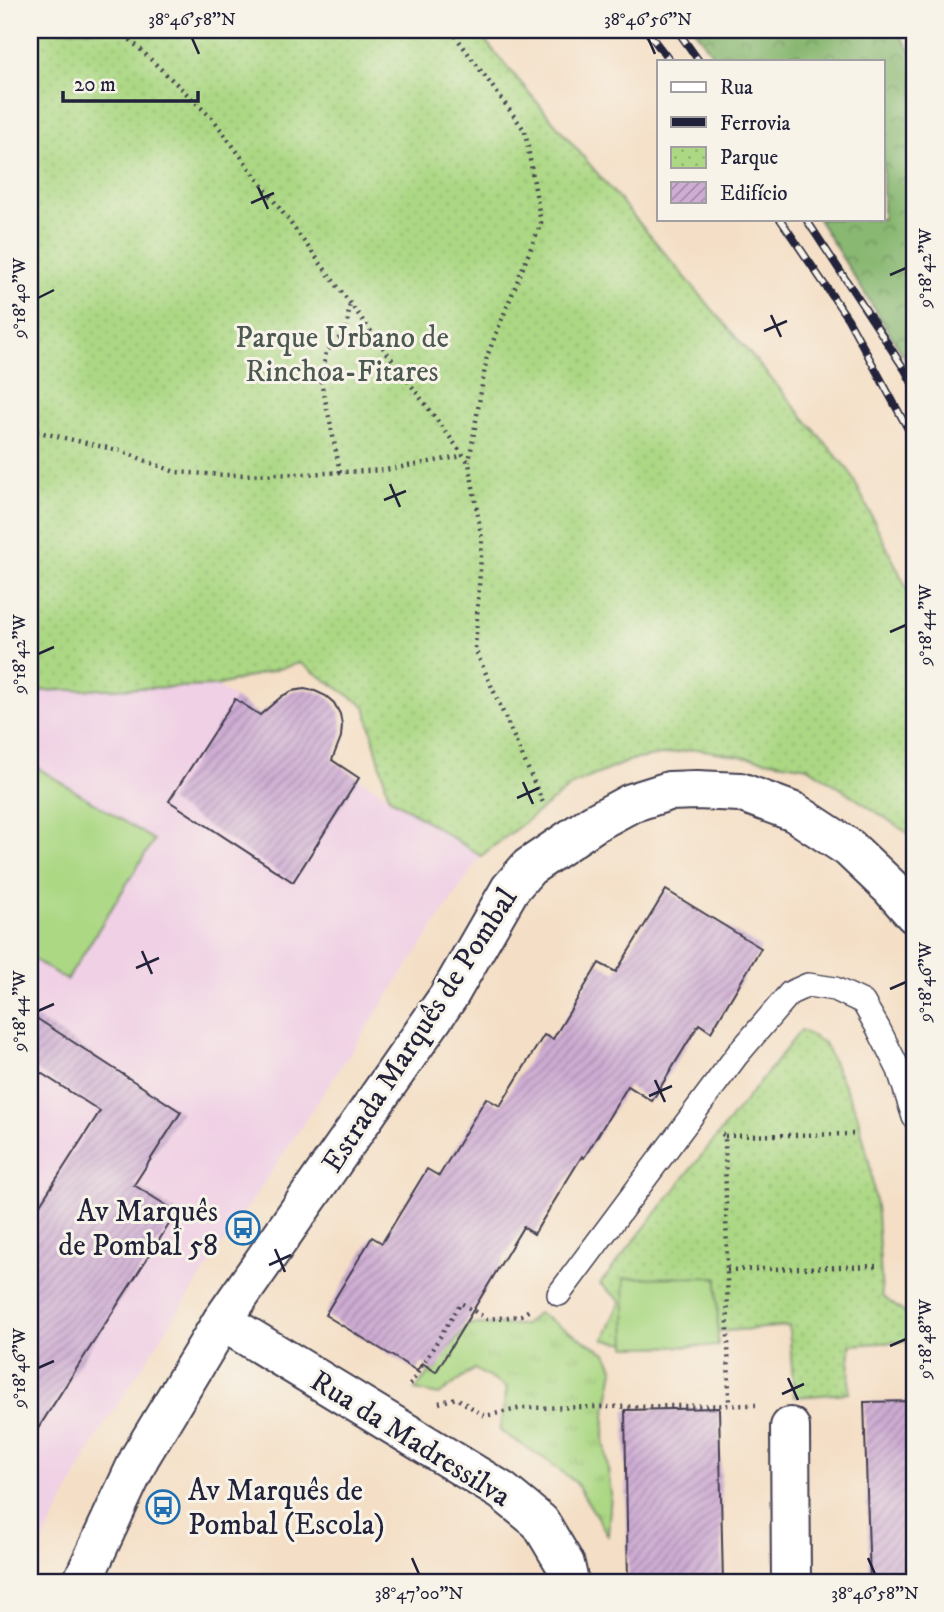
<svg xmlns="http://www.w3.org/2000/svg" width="944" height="1612" font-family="'IM FELL DW Pica',serif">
  <defs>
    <pattern id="grass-tufts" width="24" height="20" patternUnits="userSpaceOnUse" patternTransform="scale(1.75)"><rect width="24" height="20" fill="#acd884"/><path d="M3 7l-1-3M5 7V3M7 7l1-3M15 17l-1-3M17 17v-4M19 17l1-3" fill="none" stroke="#94b973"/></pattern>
    <pattern id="forest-crowns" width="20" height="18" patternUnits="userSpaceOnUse" patternTransform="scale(1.75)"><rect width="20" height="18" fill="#89b872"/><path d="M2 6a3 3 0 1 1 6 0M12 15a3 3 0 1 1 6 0" fill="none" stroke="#70955f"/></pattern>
    <pattern id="park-dots" width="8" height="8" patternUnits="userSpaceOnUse" patternTransform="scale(1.75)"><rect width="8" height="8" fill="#acd884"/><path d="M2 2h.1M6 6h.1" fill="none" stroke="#94b973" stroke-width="1.8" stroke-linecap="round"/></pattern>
    <pattern id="building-hatch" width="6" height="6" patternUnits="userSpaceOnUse" patternTransform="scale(1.75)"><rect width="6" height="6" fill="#ceacd3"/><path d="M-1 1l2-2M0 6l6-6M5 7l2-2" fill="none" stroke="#a78cac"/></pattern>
  </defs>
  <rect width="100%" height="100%" fill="#f7f3e8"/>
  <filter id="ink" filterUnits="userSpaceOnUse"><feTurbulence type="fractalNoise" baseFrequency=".0143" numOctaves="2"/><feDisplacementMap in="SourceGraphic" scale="14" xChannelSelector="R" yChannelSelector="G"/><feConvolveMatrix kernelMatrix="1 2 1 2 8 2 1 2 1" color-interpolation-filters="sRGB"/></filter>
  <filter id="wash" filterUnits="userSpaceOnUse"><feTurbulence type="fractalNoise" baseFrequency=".00686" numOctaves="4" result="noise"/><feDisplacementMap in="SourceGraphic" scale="28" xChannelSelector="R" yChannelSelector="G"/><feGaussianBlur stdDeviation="1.57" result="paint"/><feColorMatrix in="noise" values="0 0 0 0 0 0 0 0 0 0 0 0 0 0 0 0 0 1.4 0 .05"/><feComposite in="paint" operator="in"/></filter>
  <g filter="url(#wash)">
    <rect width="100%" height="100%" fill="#f4dfc6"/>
    <polygon fill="#f0d0e5" points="216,686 264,718 273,704 282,696 292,691 304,689 315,691 326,696 334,703 340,714 342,725 341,737 330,759 481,856 178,1312 98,1435 30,1566 30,691"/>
    <polygon fill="url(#grass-tufts)" stroke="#677d60" stroke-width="2" points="538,1313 607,1354 614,1370 605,1416 604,1437 611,1493 608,1535 576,1483 548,1461 500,1431 507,1388 474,1369 439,1395 415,1390 469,1324 525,1325"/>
    <polygon fill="url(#forest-crowns)" stroke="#566d56" stroke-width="2" points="695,30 897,30 914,56 914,372 818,219 883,219 883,61 717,61"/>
    <g fill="url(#park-dots)" stroke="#677d60" stroke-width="2">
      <polygon points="30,30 476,30 850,472 914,603 914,837 808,767 697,749 631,760 574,784 481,856 389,797 365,706 300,663 216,686 30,691"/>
      <polygon points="801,1030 824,1043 857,1113 870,1166 877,1214 882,1296 914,1320 914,1341 850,1345 849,1393 794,1397 789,1326 689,1334 638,1344 604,1340 621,1301 600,1284"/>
    </g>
    <g fill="#acd884" stroke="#677d60" stroke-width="2">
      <polygon points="30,763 154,840 67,980 30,957"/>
      <polygon points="717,1277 718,1346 626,1347 624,1278"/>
    </g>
    <g id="blocks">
      <g fill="url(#building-hatch)">
        <polygon points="304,689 315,691 326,696 334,703 340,714 342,725 341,737 332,760 359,778 293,882 169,801 235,699 260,715 282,696 292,691"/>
        <polygon points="666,890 761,948 711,1032 699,1024 652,1101 628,1086 584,1158 582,1156 534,1234 523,1227 436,1372 422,1363 417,1371 325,1315 372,1237 382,1243 427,1169 439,1176 486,1098 500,1106 544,1035 553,1039 599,963 616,972"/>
        <polygon points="30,1014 181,1112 134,1185 177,1212 30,1441 30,1220 100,1111 30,1066"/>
        <polygon points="914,1401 914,1582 870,1582 864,1402"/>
        <polygon points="719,1408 723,1582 628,1582 625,1410"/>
      </g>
    </g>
  </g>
  <g filter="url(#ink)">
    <use href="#blocks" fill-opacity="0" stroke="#423e50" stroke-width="2"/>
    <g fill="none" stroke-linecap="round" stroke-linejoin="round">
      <defs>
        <polyline id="service" points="559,1294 737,1055 790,993 808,985 835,989 863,1002 878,1028 899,1070 914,1117"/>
        <g id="minor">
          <polyline points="222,1321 502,1491 540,1522 565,1564 569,1582"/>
          <polyline points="790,1427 791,1582"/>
        </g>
        <polyline id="tertiary" points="82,1582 140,1457 222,1321 448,997 510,889 529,867 594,823 631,803 669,791 697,790 740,792 794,812 849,848 890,887 914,914"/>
      </defs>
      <use href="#service" stroke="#423e50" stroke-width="26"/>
      <use href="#minor" stroke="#423e50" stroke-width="42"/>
      <use href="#tertiary" stroke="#423e50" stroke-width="42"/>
      <g stroke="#423e50" stroke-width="4.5" stroke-dasharray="2 5" stroke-linecap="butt">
        <polyline points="120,30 213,119 469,463 482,540 475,649 544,805"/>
        <polyline points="451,30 525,131 541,223 487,356 469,462"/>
        <polyline points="30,430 121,451 175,472 224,475 304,474 385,470 463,456"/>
        <polyline points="340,472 331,426 321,382 326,352 346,331 350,303"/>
        <polyline points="722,1134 725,1136 729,1405"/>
        <polyline points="725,1136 853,1134"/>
        <polyline points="727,1270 879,1266"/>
        <polyline points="410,1385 461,1303 487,1319 520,1316 531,1309"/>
        <polyline points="439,1403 456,1398 485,1416 522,1408 756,1405"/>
      </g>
      <use href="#service" stroke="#fff" stroke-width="23"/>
      <use href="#minor" stroke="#fff" stroke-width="38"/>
      <use href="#tertiary" stroke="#fff" stroke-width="38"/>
      <defs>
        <g id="rail">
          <polyline points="646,30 670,61"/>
          <polyline points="677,30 699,61"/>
          <polyline points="780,219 848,319 914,440"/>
          <polyline points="806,219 905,370 914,387"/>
        </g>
      </defs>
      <use href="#rail" stroke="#22223b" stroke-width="8"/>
      <use href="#rail" stroke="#f7f3e8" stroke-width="5" stroke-dasharray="16" stroke-linecap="butt"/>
    </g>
  </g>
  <path fill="none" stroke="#22223b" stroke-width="2.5" d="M192,38L199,54M648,38L655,54M258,187L268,209M251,203L274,193M890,275L906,268M38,298L54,290M771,315L781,337M764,331L787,321M390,484L400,507M384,500L406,491M890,632L906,625M38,654L54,647M523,782L533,804M517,798L539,788M142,951L152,974M136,968L159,958M890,989L906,982M38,1011L54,1004M655,1080L665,1102M649,1096L672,1086M275,1249L285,1272M269,1265L291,1255M890,1346L906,1339M38,1368L54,1361M788,1378L798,1400M782,1394L804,1384M412,1558L419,1574M868,1558L875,1574"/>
  <defs>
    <symbol id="bus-ring" viewBox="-11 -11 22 22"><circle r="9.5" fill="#f7f3e8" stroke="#1f6fb2" stroke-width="1.5"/><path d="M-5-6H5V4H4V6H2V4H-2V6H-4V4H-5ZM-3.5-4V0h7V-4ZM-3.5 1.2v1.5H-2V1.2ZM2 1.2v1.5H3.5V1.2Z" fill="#1f6fb2"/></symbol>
  </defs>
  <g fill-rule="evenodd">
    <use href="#bus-ring" x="224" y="1209" width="38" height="38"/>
    <use href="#bus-ring" x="144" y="1488" width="38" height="38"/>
  </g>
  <g text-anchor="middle" stroke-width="6" stroke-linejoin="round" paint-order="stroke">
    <g font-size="30" fill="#4b5951" stroke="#f7f3e8">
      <text x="342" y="347">Parque Urbano de<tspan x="342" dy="34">Rinchoa-Fitares</tspan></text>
    </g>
    <g font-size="30" fill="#22223b" stroke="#f7f3e8">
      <text transform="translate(419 1030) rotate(-57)" y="10">Estrada Marquês de Pombal</text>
      <text transform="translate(411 1438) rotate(32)" y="10">Rua da Madressilva</text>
    </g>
    <g font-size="30" fill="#22223b" stroke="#f7f3e8" text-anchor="end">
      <text x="218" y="1221">Av Marquês<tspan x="218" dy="34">de Pombal 58</tspan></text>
      <text x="188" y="1500" text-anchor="start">Av Marquês de<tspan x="188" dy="34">Pombal (Escola)</tspan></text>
    </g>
  </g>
  <rect width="944" height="1612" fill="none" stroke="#f7f3e8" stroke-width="77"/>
  <rect x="657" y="60" width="228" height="161" fill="#f7f3e8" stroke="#a29fa3" stroke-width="2"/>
  <rect x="671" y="82" width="35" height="10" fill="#ffffff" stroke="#a29fa3" stroke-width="2"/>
  <text x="720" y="94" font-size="21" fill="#22223b">Rua</text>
  <rect x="671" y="117" width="35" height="10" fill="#22223b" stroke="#a29fa3" stroke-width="2"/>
  <text x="720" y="130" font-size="21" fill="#22223b">Ferrovia</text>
  <rect x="671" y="147" width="35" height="21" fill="url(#park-dots)" stroke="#a29fa3" stroke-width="2"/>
  <text x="720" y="164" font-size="21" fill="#22223b">Parque</text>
  <rect x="671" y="182" width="35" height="21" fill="url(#building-hatch)" stroke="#a29fa3" stroke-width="2"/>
  <text x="720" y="200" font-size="21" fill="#22223b">Edifício</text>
  <path d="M63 91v10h135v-10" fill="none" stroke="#22223b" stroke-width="3.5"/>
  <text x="74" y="91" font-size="21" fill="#22223b" stroke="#f7f3e8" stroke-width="5" paint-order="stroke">20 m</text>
  <rect x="38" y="38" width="868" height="1536" fill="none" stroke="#22223b" stroke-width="2.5"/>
  <g font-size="18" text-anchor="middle" fill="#22223b">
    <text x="192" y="25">38°46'58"N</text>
    <text x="648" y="25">38°46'56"N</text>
    <text transform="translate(925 268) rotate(-90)" y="6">9°18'42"W</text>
    <text transform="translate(19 298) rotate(-90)" y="6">9°18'40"W</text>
    <text transform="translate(925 625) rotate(-90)" y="6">9°18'44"W</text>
    <text transform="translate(19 654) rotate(-90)" y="6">9°18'42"W</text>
    <text transform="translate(925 982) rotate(-90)" y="6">9°18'46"W</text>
    <text transform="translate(19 1011) rotate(-90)" y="6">9°18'44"W</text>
    <text transform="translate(925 1339) rotate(-90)" y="6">9°18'48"W</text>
    <text transform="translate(19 1368) rotate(-90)" y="6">9°18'46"W</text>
    <text x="419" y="1599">38°47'00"N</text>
    <text x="875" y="1599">38°46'58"N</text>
  </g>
</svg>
